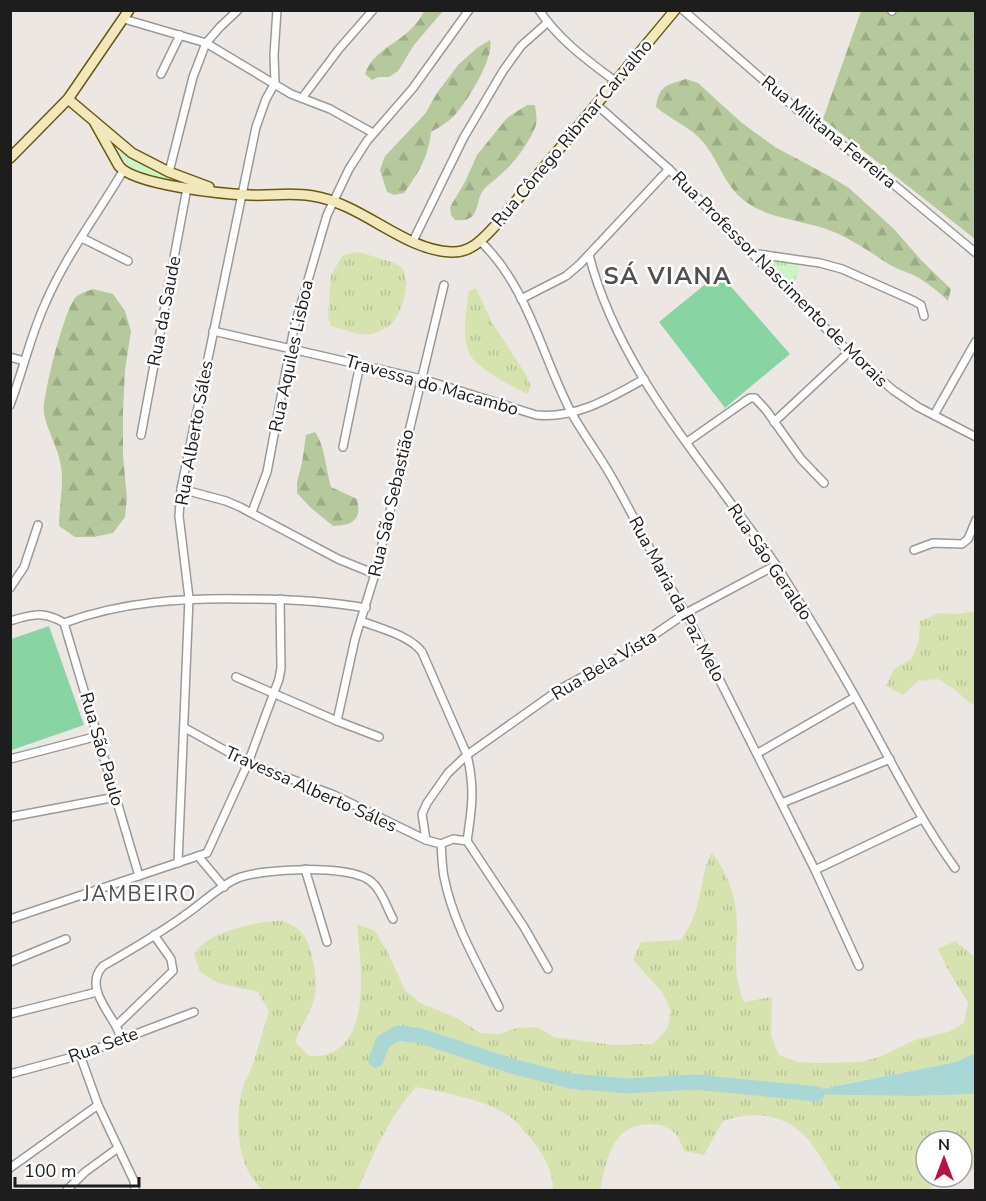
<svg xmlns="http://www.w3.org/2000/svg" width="986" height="1201" font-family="'Nunito Sans',sans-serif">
  <defs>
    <pattern id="grass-tufts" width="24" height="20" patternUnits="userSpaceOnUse" patternTransform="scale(1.5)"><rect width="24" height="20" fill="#d6e3ae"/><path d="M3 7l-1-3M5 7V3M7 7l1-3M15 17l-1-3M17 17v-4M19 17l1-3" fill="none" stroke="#b7c295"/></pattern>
    <pattern id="forest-firs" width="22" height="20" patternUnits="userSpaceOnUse" patternTransform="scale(1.5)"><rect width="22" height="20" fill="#b5c99c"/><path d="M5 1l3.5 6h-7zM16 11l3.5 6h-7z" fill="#9bac86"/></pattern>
    <pattern id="park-tufts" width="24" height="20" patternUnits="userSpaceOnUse" patternTransform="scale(1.5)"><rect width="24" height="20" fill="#cdf4c4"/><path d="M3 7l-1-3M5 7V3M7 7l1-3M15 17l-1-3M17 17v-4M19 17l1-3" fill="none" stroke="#b0d1a8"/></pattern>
  </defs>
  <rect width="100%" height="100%" fill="#ede7e4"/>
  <g fill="url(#grass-tufts)">
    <path d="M357,252C368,255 394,261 401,267C413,279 401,318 389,326C385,329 376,333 372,334C359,336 343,329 331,326L328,317L331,275L343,255Z"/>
    <path d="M476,288L493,324L525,373L531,386L528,394C511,386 486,373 473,359C460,345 466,309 469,291Z"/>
    <polygon points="975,611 975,705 970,703 955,690 938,679 918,681 903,695 886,686 894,669 911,659 919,641 920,621 939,613 958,614"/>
    <path d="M712,852C728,874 737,898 737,925C737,956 732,972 744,1002L772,997L771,1036L779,1055L798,1062L819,1063L860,1062L880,1057L915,1040L948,1032L964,1023L968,1003L947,968L938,949L955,941L976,958L975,1053L956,1062L799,1093L915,1096L975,1094V1169L962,1175V1141H926V1177H957L945,1180L927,1190H842C831,1177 824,1161 814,1147C791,1115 760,1109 723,1121L704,1155L684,1151C682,1146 679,1138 676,1134C662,1119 631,1122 619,1137C607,1152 604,1172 600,1190H553C553,1171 544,1155 532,1140C526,1133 520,1125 513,1119C491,1101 444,1092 416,1087C389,1117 373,1154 358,1190H263C236,1169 234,1117 243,1086C245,1080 249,1074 251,1069C258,1050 263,1030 269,1011L258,992L218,983L200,972L194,954C198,949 202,944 207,941C220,931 266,919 283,921C287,922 295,927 299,930C311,939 316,971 316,986C316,1006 302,1023 295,1042L309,1056C315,1056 323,1056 328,1054C373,1038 360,960 357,924L375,931L388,953L405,990L420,1003L457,1018L480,1033L499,1034L517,1028L537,1027L554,1037L614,1045L653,1044L667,1029L671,1011L662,992L633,960L641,942L681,940C688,929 694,919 697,906C703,887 702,870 712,852Z"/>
  </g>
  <g fill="url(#forest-firs)">
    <path d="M424,11H443L414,45L398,71L389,77H378L372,80L365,74C375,45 410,42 424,11Z"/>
    <polygon points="861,11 975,11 975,239 823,119"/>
    <path d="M490,40C495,58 465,106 451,119C445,124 438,128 431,132C428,158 419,172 404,193L394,195L387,192L380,170L385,156L425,114L437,93L458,65L477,48Z"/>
    <path d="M686,79L698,83L742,123L775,147L831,177L849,188L894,229L921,260L951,289L948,301C939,292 930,285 919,278C910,273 899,270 890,265C870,252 849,237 826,229C801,220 772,219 749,204C725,189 720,162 703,142C692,128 670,119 656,107C659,85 667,85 686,79Z"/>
    <path d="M527,105H535C536,113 538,121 535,128C528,144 513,165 499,176C495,180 489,184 485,188C473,201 483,223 455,220L451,215L450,207L465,182L477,155L507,118Z"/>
    <path d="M93,289L113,294L125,311L131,331L125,370L123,412V455L127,498L125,517L113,533L94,537H75L59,526C59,506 64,486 61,466C58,447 47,431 44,413C42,397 65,307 76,297C80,293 88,291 93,289Z"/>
    <path d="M315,432C325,446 326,470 331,487L357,499C362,520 353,525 333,526L311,508L297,493V482L302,463L306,435Z"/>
  </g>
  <g fill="url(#park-tufts)">
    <path d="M117,150L182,182L181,183C152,178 133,178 117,150Z"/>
    <polygon points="765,252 801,261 794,284 777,271"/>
  </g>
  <g fill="#88d5a3">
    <polygon points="719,273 790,354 725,408 659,322"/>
    <polygon points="49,626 84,725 12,750 11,639"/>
  </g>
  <polygon fill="#a8d7d5" points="975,1053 975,1094 915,1096 796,1094 956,1062"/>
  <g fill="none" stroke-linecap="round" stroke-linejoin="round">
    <polyline stroke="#a8d7d5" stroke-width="15" points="376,1060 383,1042 398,1033 421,1036 511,1066 570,1081 627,1086 694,1082 817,1094"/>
    <defs>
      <g id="street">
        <path d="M539,10C559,40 587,60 615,81"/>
        <polyline points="683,10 809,120 880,173 976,253"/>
        <polyline points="891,10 892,11"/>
        <polyline points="124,19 206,43 291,94 330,109 373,133"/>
        <polyline points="161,74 180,35"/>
        <polyline points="302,98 339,49 373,10"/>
        <polyline points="596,104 669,169 849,352 893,390 918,407 976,437"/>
        <polyline points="169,172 193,77 206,43 220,27 238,10"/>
        <polyline points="82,238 128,261"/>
        <polyline points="413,241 464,137 503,71 521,46 547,23"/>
        <path d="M480,241C528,286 542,357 572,414C584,435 599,455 611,476C637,521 658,569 686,613L815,870L859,966"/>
        <polyline points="751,253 820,263 842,269 914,301 921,305 924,316"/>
        <path d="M589,255C611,341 666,417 719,487C738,514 760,540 778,568C805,611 832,655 857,700C889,757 917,815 955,868"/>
        <polyline points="521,299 566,276 580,264 669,169"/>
        <path d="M213,331L422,379L536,415C576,419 610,398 644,379"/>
        <polyline points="10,357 24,361"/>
        <path d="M10,405C23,371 30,337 45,304C65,257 97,215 123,171"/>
        <polyline points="934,415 976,341"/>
        <polyline points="774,422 849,352"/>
        <polyline points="141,435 187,188"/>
        <polyline points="687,442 744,402 750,398 755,398 766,410 801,459 824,483"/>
        <polyline points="343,447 360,364"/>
        <polyline points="181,489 226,501 240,507 338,559 375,574"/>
        <polyline points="252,512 267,472 294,328 327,215 349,169 367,141 413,88 469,10"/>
        <polyline points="914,550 933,543 962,544 968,539 976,520"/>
        <polyline points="10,588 24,567 38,525"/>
        <path d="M10,621C32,614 44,611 64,623"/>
        <path d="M361,621C381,629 409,635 422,652L467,755C475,788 472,808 467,841"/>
        <path d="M64,623C123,601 184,598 246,599C287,599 326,601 366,608"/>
        <polyline points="64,623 139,876"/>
        <polyline points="236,677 337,721 379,737"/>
        <polyline points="337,721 355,639 375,574 444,285"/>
        <polyline points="185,728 248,763 334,795 426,840 441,844 453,839 467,841 524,927 548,969"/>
        <polyline points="758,753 855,697"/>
        <polyline points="10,759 98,736"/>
        <polyline points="782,803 890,759"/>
        <polyline points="10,817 116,797"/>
        <polyline points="426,840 422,814 427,803 448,773 467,755 560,689 629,652 686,613 776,565"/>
        <path d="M441,844C442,855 442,867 444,877C453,923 478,965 499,1007"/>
        <polyline points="198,856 224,887"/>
        <polyline points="178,863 189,598 179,516 181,489 256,127 266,99 275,83 274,55 277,10"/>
        <polyline points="305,869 327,942"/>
        <polyline points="815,870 922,819"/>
        <polyline points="10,919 207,853 248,763 279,679 281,668 280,599"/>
        <polyline points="10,962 66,939"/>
        <polyline points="10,1014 97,992"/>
        <path d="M116,1026C106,1008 85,985 103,966C131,950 159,934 185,915C200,905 222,884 238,878C265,868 345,865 369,880C381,888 387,908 393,919"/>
        <polyline points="122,1039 116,1026 173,971 171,959 154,935"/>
        <polyline points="80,1055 98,1105 134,1181 135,1190"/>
        <polyline points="10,1074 80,1055 194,1012"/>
        <polyline points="10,1168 98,1105"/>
        <polyline points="67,1190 85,1172 118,1148"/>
      </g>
      <g id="secondary">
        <polyline points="68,99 132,153 169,172 209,187"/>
        <path d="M95,123L119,166C134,185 223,194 250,195C271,196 292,192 313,196C363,204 403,250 451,252C472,253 483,238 496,225L675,10"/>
        <polyline points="10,158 68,99 129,10"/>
      </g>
    </defs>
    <use href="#street" stroke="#9a9a9a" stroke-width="10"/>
    <use href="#secondary" stroke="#695a0f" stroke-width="12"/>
    <use href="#street" stroke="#fff" stroke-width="7"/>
    <use href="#secondary" stroke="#f3e7bc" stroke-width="9"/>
  </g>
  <g text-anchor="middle" stroke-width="5" stroke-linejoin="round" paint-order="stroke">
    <g font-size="18" fill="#1d1d1d" stroke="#fff">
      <text transform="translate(829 132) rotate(39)" y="6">Rua Militana Ferreira</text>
      <text transform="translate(572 133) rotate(-50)" y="6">Rua Cônego Ribmar Carvalho</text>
      <text transform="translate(780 279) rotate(45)" y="6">Rua Professor Nascimento de Morais</text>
      <text transform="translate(164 311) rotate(-79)" y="6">Rua da Saude</text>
      <text transform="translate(291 356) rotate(-78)" y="6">Rua Aquiles Lisboa</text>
      <text transform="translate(432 385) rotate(16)" y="6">Travessa do Macambo</text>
      <text transform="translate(194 433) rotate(-80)" y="6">Rua Alberto Sáles</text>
      <text transform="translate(391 503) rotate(-77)" y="6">Rua São Sebastião</text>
      <text transform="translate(770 562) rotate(56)" y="6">Rua São Geraldo</text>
      <text transform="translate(677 599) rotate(62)" y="6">Rua Maria da Paz Melo</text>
      <text transform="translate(604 665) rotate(-31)" y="6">Rua Bela Vista</text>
      <text transform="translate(102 749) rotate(74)" y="6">Rua São Paulo</text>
      <text transform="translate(311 789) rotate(24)" y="6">Travessa Alberto Sáles</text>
      <text transform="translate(103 1045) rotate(-20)" y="6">Rua Sete</text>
    </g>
    <g font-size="21" letter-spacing="1.5" fill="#505050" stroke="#fff">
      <text x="140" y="901">JAMBEIRO</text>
    </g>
    <g font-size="24" font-weight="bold" letter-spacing="1.5" fill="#505050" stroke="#fff">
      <text x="668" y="284">SÁ VIANA</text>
    </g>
  </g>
  <rect width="986" height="1201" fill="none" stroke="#1d1d1d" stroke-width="24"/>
  <g transform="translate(944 1159)"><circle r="28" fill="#ffffff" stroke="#a5a5a5" stroke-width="1.5"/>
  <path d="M0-4.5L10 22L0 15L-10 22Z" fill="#b8123f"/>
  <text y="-9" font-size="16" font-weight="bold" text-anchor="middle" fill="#1d1d1d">N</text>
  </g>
  <path d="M15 1177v9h124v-9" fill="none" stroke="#1d1d1d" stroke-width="3"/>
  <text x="24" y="1177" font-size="18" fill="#1d1d1d" stroke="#ffffff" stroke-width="4.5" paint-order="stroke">100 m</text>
</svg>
